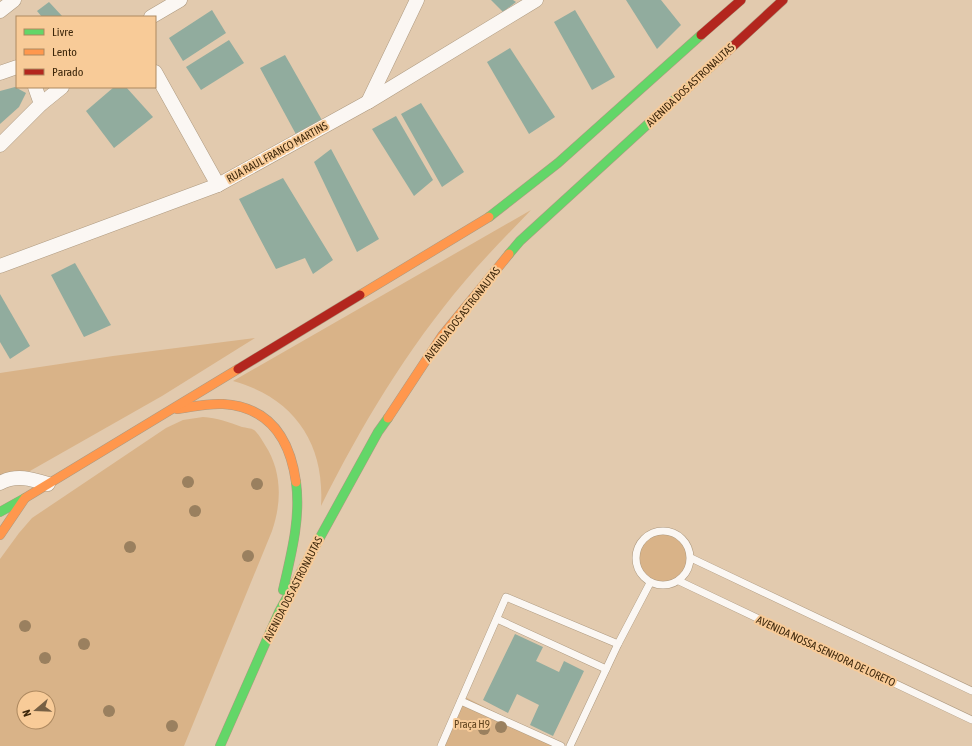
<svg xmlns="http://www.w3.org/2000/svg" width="972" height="746" font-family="'Asap Condensed',sans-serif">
  <rect width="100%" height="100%" fill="#e2caae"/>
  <g fill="#d9b388" fill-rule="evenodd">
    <path d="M531,210C509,233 486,256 465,281C407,349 361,426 321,506C325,443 294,398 233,381Z"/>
    <polygon points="255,338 162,396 0,488 0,373 113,356"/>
    <path d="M203,417C217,418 229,422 242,427C246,428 251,428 254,430C258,433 262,440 265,445C282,471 282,502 272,531L184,746H0V559L19,533L32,518L166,428L183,420ZM24,698H48V722H24Z"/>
    <circle cx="663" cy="558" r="24"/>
    <polygon points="461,695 562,746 437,746"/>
  </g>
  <g fill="#91ac9e">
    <polygon points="491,0 513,0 516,2 503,12"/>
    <polygon points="626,0 661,0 681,25 657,49"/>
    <polygon points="49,2 63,17 42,17 37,11"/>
    <polygon points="212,10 226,33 183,61 169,38"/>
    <polygon points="575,10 615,77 592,90 554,22"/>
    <polygon points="229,40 244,63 201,90 186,67"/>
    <polygon points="510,48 555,117 529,134 487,62"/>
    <polygon points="285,55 323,122 298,138 260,68"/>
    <polygon points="15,87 26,93 19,107 0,124 0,91"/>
    <polygon points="114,87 126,87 153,117 114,148 86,111"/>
    <polygon points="421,103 464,172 442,187 401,114"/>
    <polygon points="396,116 433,180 414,196 372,129"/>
    <polygon points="331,149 379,239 357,252 314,162"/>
    <polygon points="283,178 333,260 313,274 305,258 276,269 239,199"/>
    <polygon points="75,263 111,325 84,337 51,275"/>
    <polygon points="0,294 30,346 10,359 0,342"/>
    <polygon points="515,634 543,647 536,661 559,672 564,661 584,671 553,736 530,725 539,705 517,694 508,713 483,700"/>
  </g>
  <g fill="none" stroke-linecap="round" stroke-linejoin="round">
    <defs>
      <g id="lane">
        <circle cx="663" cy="558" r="27"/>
        <polyline points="691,558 972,691"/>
        <polyline points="679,581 972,720"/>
        <polyline points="497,619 606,669"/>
        <polyline points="461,701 561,746"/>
        <polyline points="441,746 506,597 618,644"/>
        <polyline points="570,746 618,644 650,583"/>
      </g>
      <g id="street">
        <polyline points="0,11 14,0"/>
        <polyline points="151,17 180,0"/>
        <polyline points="155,72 218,185"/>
        <polyline points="0,73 17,67"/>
        <polyline points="35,87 41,104"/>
        <polyline points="368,102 417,0"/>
        <polyline points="0,145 41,104 62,87"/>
        <polyline points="0,266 218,185 368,102 536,0"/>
        <path d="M0,483C16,474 32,479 48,484"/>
      </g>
      <g id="fast">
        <polyline points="489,217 558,163 701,35"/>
        <polyline points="509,254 520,241 718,60"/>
        <polyline points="0,512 25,498"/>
        <path d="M283,590C291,555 301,518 296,482"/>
        <polyline points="220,746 279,612 378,432 388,418"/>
      </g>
      <g id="slow">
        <polyline points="360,295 489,217"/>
        <path d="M177,409C192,407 208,403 223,404C270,407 290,439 296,482"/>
        <polyline points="388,418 442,336 509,254"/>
        <polyline points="0,535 25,498 238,369"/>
      </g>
      <g id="jam">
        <polyline points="701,35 741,0"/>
        <polyline points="718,60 783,0"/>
        <polyline points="238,369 360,295"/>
      </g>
    </defs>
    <use href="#lane" stroke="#ae9a80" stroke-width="8"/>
    <use href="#street" stroke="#ae9a80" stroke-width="15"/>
    <use href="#fast" stroke="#ae9a80" stroke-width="10"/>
    <use href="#slow" stroke="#ae9a80" stroke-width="10"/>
    <use href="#jam" stroke="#ae9a80" stroke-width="10"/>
    <use href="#lane" stroke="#fbf7f3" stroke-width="7"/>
    <use href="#street" stroke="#fbf7f3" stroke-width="14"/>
    <use href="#fast" stroke="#63d668" stroke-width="9"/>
    <use href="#slow" stroke="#ff974d" stroke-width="9"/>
    <use href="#jam" stroke="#b3261e" stroke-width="9"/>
  </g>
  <g fill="#9a805f">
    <circle cx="188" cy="482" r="6"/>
    <circle cx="257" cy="484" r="6"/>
    <circle cx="195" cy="511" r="6"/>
    <circle cx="130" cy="547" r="6"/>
    <circle cx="248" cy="556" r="6"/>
    <circle cx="25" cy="626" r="6"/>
    <circle cx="84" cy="644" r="6"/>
    <circle cx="45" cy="658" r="6"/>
    <circle cx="109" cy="711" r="6"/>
    <circle cx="172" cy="726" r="6"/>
    <circle cx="501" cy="727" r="6"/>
    <circle cx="484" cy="729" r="6"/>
  </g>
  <g text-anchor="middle" stroke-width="4" stroke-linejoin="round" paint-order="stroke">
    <g font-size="11" fill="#3d270b" stroke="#f8cb98">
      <text transform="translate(690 85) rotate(-43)" y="4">AVENIDA DOS ASTRONAUTAS</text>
      <text transform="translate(277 152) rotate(-29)" y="4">RUA RAUL FRANCO MARTINS</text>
      <text transform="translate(462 314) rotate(-52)" y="4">AVENIDA DOS ASTRONAUTAS</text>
      <text transform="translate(293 589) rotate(-63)" y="4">AVENIDA DOS ASTRONAUTAS</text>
      <text transform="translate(826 651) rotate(25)" y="4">AVENIDA NOSSA SENHORA DE LORETO</text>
    </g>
    <g font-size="11" fill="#60431e" stroke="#f8cb98">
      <text x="472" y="728">Praça H9</text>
    </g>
  </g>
  <rect x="16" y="16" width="140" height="72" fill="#f8cb98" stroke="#ad8960"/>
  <rect x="24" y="29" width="20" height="6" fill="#63d668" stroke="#ad8960"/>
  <text x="52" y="36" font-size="12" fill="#3d270b">Livre</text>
  <rect x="24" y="49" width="20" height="6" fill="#ff974d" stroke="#ad8960"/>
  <text x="52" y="56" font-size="12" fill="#3d270b">Lento</text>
  <rect x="24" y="69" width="20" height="6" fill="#b3261e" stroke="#ad8960"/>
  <text x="52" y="76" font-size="12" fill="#3d270b">Parado</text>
  <g transform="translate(36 710) rotate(251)"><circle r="19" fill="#f8cb98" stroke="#ad8960"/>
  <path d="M0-3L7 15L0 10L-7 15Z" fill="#776044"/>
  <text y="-6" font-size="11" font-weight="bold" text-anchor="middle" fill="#3d270b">N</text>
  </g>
</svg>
